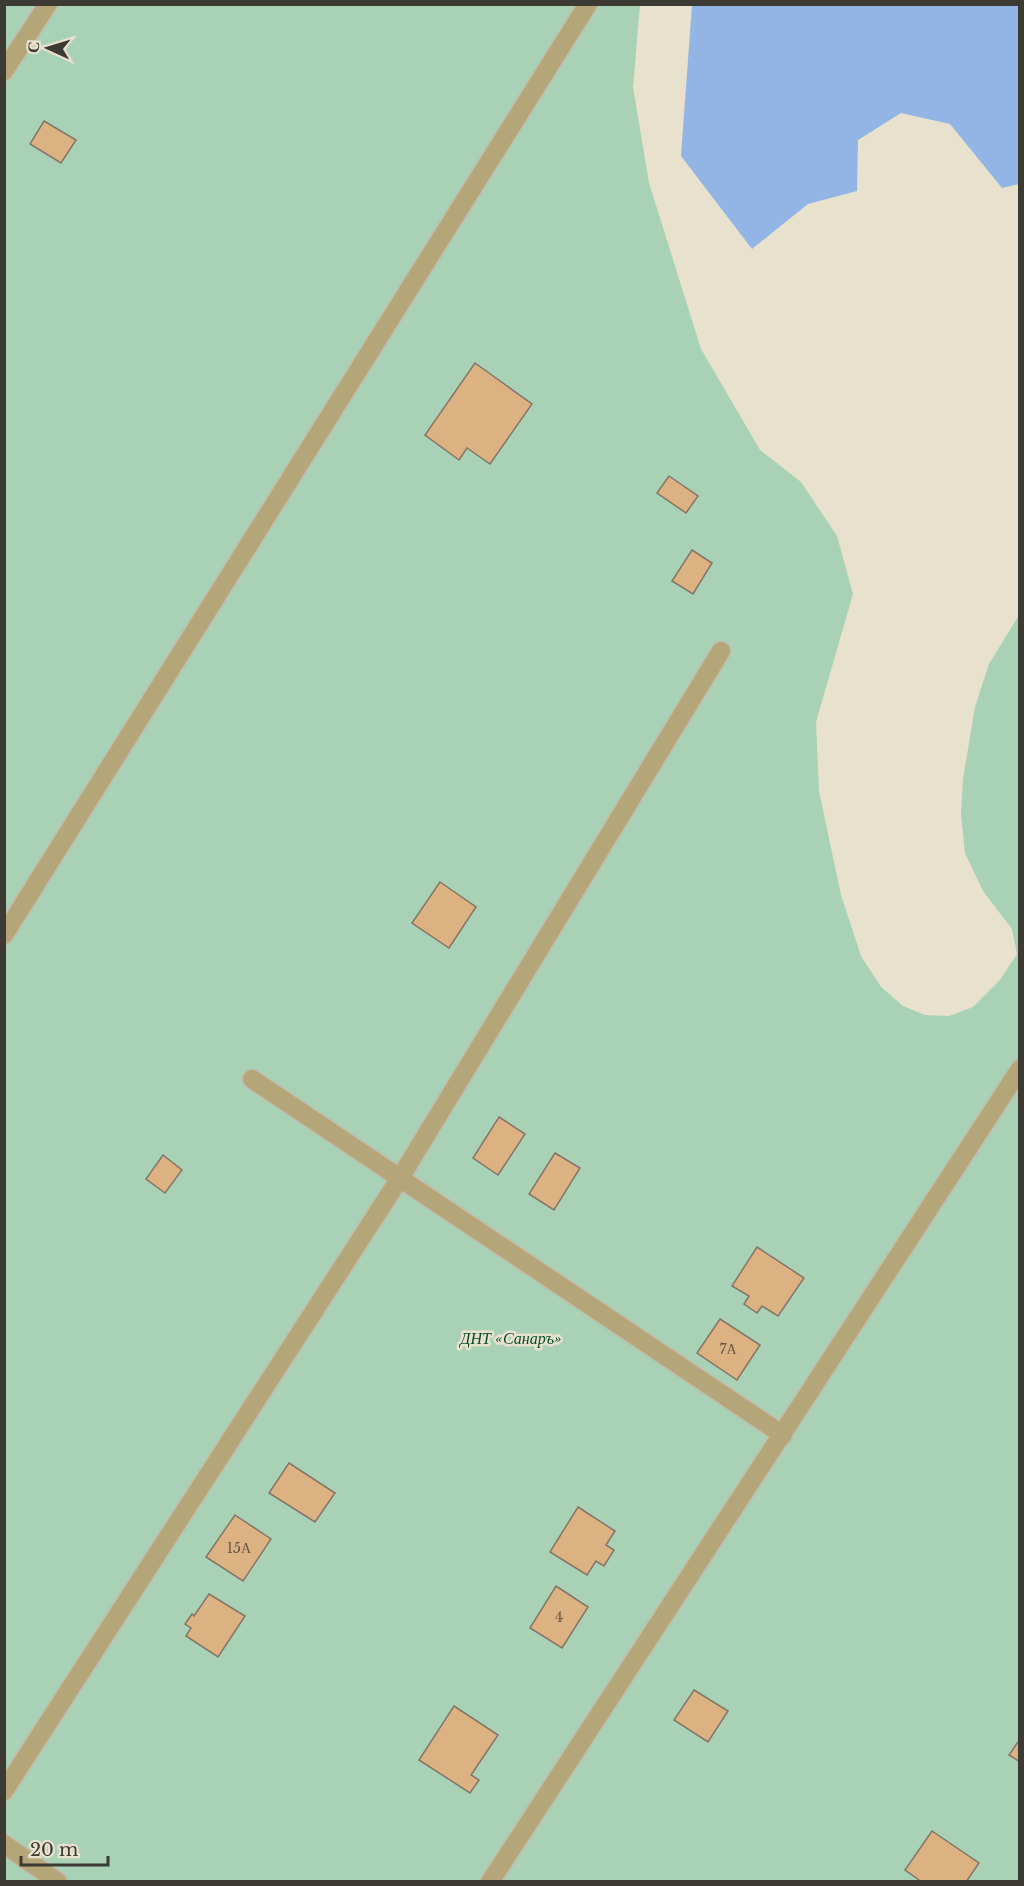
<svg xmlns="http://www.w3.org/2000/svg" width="1024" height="1886" font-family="'Libre Baskerville',serif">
  <rect width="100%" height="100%" fill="#e7e1cd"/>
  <polygon fill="#a8d1b6" points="5,5 640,5 633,87 649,183 701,349 760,450 801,482 837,536 853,594 816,722 819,791 841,895 861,956 881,987 903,1006 925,1015 949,1016 973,1007 1000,980 1017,954 1012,929 983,891 965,853 961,814 963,779 975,707 989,664 1019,615 1019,1881 5,1882"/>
  <polygon fill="#92b5e6" points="692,5 1019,5 1019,184 1002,188 950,124 901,113 858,140 857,191 808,204 752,249 681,156"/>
  <g fill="#ddb282" stroke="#837567" stroke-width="1.5">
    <polygon points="44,121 76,140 61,163 30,144"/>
    <polygon points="475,363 532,404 490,464 467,448 459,460 425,435"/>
    <polygon points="669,476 698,496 686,513 657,493"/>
    <polygon points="692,550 712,563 693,594 672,581"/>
    <polygon points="440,882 476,907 449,948 412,923"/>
    <polygon points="499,1117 525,1134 498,1175 473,1158"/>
    <polygon points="555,1153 580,1168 554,1210 529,1194"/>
    <polygon points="163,1155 182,1170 165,1193 146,1179"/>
    <polygon points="757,1247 804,1278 778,1316 762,1306 757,1313 744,1304 749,1296 732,1286"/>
    <polygon points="720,1319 760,1345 737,1380 697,1353"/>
    <polygon points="289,1463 335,1493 315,1522 269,1493"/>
    <polygon points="578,1507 615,1531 606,1545 614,1550 604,1566 596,1561 587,1575 550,1552"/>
    <polygon points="235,1515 271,1539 243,1581 206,1557"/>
    <polygon points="556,1586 588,1607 562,1648 530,1628"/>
    <polygon points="209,1594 245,1616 218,1657 186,1636 191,1628 185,1624 192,1614 194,1616"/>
    <polygon points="694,1690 728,1711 708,1742 674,1720"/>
    <polygon points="454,1706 498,1735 471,1775 479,1780 470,1793 419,1760"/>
    <polygon points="1020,1739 1020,1762 1009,1755"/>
    <polygon points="932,1831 979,1863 966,1882 922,1882 905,1870"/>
  </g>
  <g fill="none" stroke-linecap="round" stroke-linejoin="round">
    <defs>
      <g id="minor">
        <polyline points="4,71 48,4"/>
        <polyline points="4,935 588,4"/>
        <polyline points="252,1079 783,1435"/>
        <polyline points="4,1791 400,1178 721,651"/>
        <polyline points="4,1844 58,1882"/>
        <polyline points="490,1882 1020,1069"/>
      </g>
    </defs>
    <use href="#minor" stroke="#c1bcab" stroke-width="21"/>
    <use href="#minor" stroke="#b4a679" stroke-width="18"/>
  </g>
  <g text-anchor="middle" stroke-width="5" stroke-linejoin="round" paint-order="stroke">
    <g font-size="14" fill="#645846">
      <text x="728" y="1354">7А</text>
      <text x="239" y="1553">15А</text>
      <text x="559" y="1622">4</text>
    </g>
    <g font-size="16" font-style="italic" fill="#044e2c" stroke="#e7e1cd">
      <text x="511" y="1344">ДНТ «Санаръ»</text>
    </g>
  </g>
  <rect width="1024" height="1886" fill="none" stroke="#3c3a32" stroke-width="12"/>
  <g transform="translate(48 48) rotate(274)" stroke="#e7e1cd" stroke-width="4.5" paint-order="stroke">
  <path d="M0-4.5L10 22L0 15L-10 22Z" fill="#3c3a32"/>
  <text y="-9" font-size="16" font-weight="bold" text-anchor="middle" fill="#3c3a32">С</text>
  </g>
  <path d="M21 1856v9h87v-9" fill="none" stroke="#3c3a32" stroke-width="3"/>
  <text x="30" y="1856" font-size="18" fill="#3c3a32" stroke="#e7e1cd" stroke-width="4.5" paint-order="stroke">20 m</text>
</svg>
